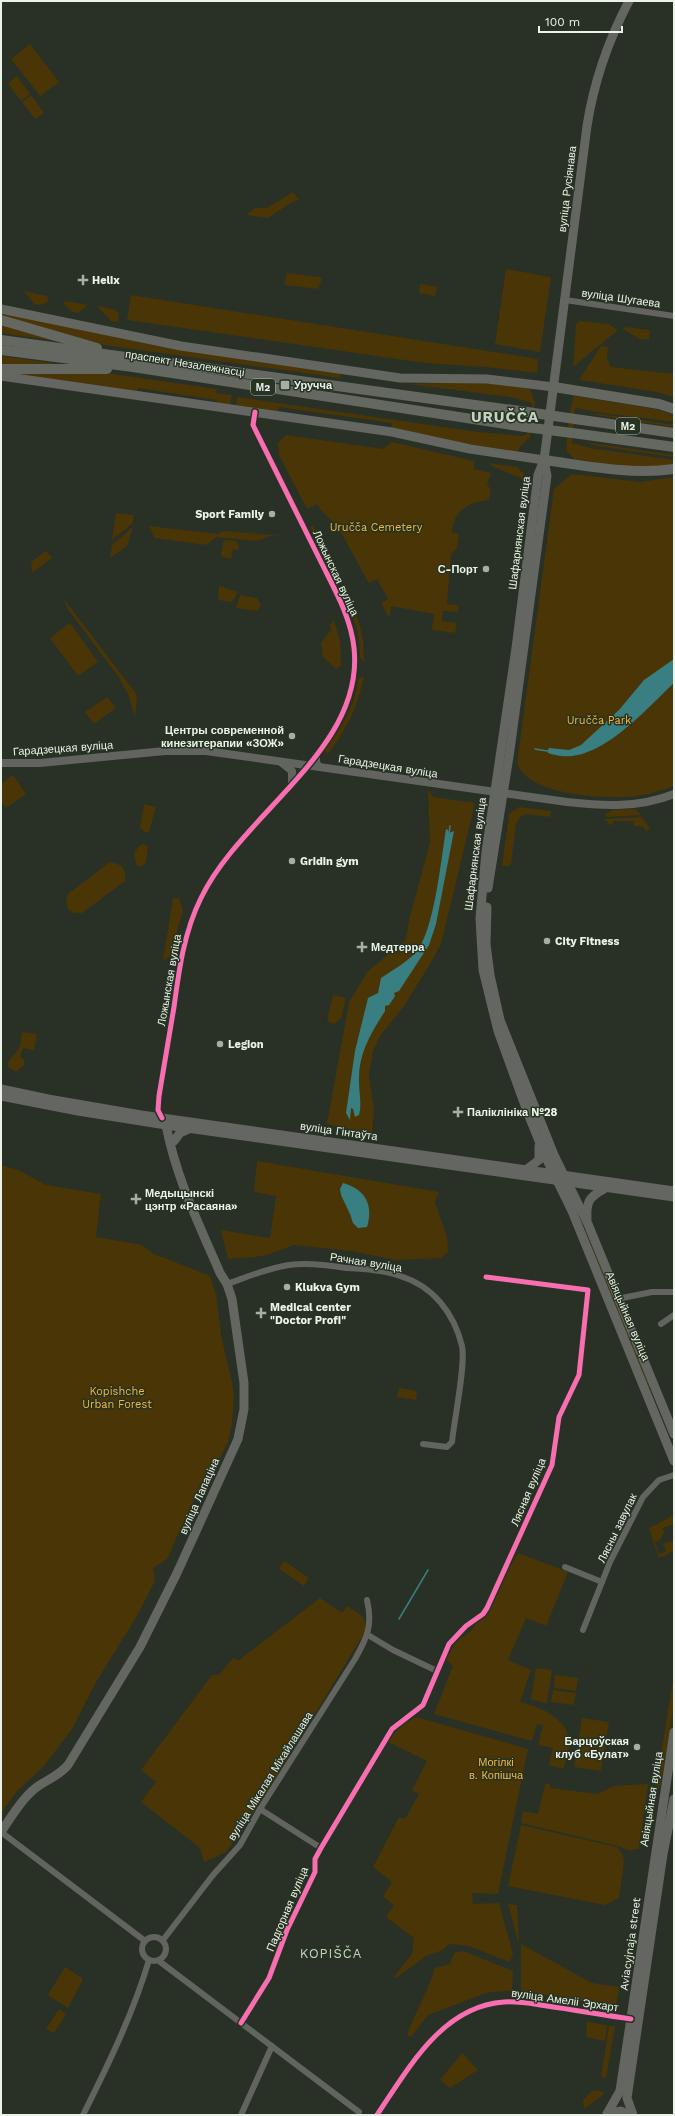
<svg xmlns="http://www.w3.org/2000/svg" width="675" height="2116" font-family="'Work Sans',sans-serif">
  <rect width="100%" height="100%" fill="#293026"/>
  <g fill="#4a3506">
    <polygon points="30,44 59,82 40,96 11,59"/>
    <polygon points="17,76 30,94 21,101 8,83"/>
    <polygon points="31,95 44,113 35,119 22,102"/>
    <polygon points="293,192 299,200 292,202 268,218 246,215 255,208 267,208"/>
    <polygon points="506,269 551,277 540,352 495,344"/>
    <polygon points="287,273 319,277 322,279 318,289 286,285 284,283"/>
    <polygon points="420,284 437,287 435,296 419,293"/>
    <polygon points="24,291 47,296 49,301 41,305 34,304"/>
    <polygon points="131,295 538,359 537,373 486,367 425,363 127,320"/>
    <polygon points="66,301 88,305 78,313 72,312 63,303"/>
    <polygon points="97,306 116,310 119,315 118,322 111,321"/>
    <polygon points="1,312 157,346 341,373 340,378 104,345 1,317"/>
    <polygon points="579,321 608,324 618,330 573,367 576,325"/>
    <polygon points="1,323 69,343 1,333"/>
    <polygon points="625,327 650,330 649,340 640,339 623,329"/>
    <polygon points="601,346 608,347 607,359 611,367 674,374 674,397 657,392 579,380"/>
    <polygon points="1,356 81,367 1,366"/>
    <polygon points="1,373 106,373 217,389 216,393 232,395 230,405 217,403 217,400 138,388 137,391"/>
    <polygon points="361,378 410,384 484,381 530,389 535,403 530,437 520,446 518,452 471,446 391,428 392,423 279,407 278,412 236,405 237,397 478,432 522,436 527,434 532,403 510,397"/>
    <path d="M574,396L655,409L674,415V422C642,417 608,415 577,408L575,409L572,443L591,448L674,460V466L632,468L574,459L566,450L570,410Z"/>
    <polygon points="589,414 601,414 674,425 674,427"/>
    <path d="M286,435L383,449L392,442L474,461V469L491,473L487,484L491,490L489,500C468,502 454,510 452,532L459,534L457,548L451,554L447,604L458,605V612L443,611L442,621L457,623L455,633L432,630L434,614L391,606L390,616H388L381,603L388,599L377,579L369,583L338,527C330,517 323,515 317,504L307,509L279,455L278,443Z"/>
    <polygon points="584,442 674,455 674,457 597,446"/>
    <polygon points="488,463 517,467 524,474 523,479 494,467"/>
    <path d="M572,474L640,482L674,477V786C658,792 640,797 623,797C596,798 527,794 517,763L554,489Z"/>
    <polygon points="116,513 134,515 132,524 112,540"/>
    <polygon points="149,526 218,534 223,531 282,536 269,536 257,541 217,537 206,545 155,538"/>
    <polygon points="313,526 340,581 337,582 310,527"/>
    <polygon points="133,527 127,546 110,558 112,545"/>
    <polygon points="225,540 236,541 239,546 238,550 233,549 231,559 221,556 223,542"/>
    <polygon points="46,551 52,558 32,573 31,562"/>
    <polygon points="219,586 238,592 232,602 218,600"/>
    <path d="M343,586C356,611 365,633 364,661L360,658C361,632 351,610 340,587Z"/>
    <polygon points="240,595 257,598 261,605 257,611 236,608"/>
    <polygon points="64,599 137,695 135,717 128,694 118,676 67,608"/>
    <polygon points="334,621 340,641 341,666 336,669 323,657 321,643 331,630 330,625"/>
    <polygon points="70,623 98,662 78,676 50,638"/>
    <path d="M364,676C357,709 348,726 329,753H326L325,750C341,728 355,707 358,679Z"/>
    <polygon points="107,697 116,708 94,724 85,712"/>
    <polygon points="13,775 26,794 6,808 1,801 1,784"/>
    <polygon points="428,789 433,797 475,803 441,944 430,964 404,1006 380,1036 373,1051 369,1075 374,1110 372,1134 327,1124 349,1002 368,971 406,940 409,920 430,843"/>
    <polygon points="144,804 156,807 149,832 146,833 140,828"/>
    <polygon points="519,807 551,811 550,817 526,814 520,817 516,824 511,864 508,866 502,866 509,814"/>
    <polygon points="636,809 641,815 606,817 606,814 612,810"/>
    <polygon points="642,817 650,829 646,831 643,827 634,826 634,821 613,821 612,825 610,825 605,819"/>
    <polygon points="143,844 148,847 146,863 140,867 136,864 134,853 139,846"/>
    <path d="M110,862C122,864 127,869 125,881L82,913H74L68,909L66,901L68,894Z"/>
    <polygon points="173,898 179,898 183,911 171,952 169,957 163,961"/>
    <polygon points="333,995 346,998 341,1019 334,1024 327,1021"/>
    <path d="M22,1032L37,1034L34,1050L23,1048L20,1056L24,1060V1065L16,1072L8,1067C7,1058 15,1056 19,1048C21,1044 21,1037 22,1032Z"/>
    <polygon points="257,1161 439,1192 435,1203 447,1236 448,1252 441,1258 396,1260 351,1251 294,1245 264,1256 228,1259 221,1230 270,1238 276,1196 254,1192"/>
    <polygon points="1,1165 18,1170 46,1185 101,1194 96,1237 142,1245 152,1253 210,1276 216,1294 222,1340 232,1382 234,1398 232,1423 228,1442 216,1466 201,1483 167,1559 153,1568 155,1581 137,1616 96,1682 72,1729 43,1767 18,1790 1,1813"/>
    <polygon points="568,1190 651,1386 649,1387"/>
    <polygon points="399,1388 417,1391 416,1400 397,1397"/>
    <polygon points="674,1515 674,1524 663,1528 664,1533 660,1540 655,1542 659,1554 666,1551 663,1544 674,1540 674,1551 659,1558 649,1528"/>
    <path d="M518,1553L568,1572L546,1626L526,1618L508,1660L531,1670L520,1702C539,1707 564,1716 569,1738C571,1746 565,1760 564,1769L549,1765L553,1748L538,1745L543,1725L537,1724L532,1741L434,1714L453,1666L446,1660L455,1643L472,1630Z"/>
    <polygon points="284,1561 309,1578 304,1586 279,1569"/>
    <path d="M320,1598L342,1613L347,1606C360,1615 367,1615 365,1632L262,1800L226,1852L204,1862L200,1848L141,1802L156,1782L141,1770L212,1675H219L233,1658L239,1660Z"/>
    <polygon points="536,1668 552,1670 547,1703 531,1700"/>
    <polygon points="674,1674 674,1705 660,1789 656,1785"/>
    <polygon points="555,1675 578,1678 576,1691 554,1688"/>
    <polygon points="553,1690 576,1693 573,1705 551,1702"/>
    <polygon points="416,1717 528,1749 498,1894 472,1893 473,1904 499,1903 513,1954 509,1962 469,1946 449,1944 443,1950 426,1956 396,1978 394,1977 412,1954 414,1938 386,1917 394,1905 383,1897 392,1882 373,1867 399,1817 405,1819 419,1794 412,1790 427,1761 386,1741 401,1726"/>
    <polygon points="582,1718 609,1722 601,1771 574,1767"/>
    <polygon points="545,1784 550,1784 550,1788 598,1794 614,1786 648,1784 639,1849 628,1850 618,1846 521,1823 523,1811 538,1814"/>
    <polygon points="521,1825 617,1847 623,1855 624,1863 619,1898 605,1905 508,1886"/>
    <polygon points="508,1904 517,1905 519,1941 518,1941"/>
    <polygon points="521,1944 592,1983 619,1987 616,2007 521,1991"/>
    <path d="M463,1951L513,1971L512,1991L489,1992L428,2015L411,2037L407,2035C415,2012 428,1991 435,1968L450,1964L454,1953Z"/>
    <polygon points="65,1967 83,1979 68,2008 48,1995"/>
    <polygon points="59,2009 66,2014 54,2033 46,2029"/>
    <polygon points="587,2022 607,2025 605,2041 586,2037"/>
    <polygon points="609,2026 615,2026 606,2078 601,2077"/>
    <polygon points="462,2053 478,2070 450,2088 440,2080"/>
    <polygon points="593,2090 604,2092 603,2095 584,2109 583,2100"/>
  </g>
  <g fill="#397e80">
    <path d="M674,659V683C647,708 602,761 561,756C557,755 551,755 547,752L549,748L569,750L581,745L619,710L644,680Z"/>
    <path d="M446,829L448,830L449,833L454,831L436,924L429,945L399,991L394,993L395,996L389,1005L385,1006V1011C371,1033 358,1054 359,1081C359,1093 362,1104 359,1115L355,1117L353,1109L351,1108L350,1120L346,1113L347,1106L355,1051L368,998L378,993L381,978C394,969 410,961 419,948C435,923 441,860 446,829Z"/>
    <path d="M343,1183C365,1189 374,1205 367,1227L358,1228L353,1223L350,1214L341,1195L340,1189Z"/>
  </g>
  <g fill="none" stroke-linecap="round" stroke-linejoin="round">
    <g stroke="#397e80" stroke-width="1.5">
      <polyline points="535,749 547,751"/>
      <polyline points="449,834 450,826"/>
      <polyline points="399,1619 428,1570"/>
    </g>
    <g stroke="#62655f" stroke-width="6">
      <polyline points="565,300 674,316"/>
      <path d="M162,1118L158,1110L159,1096C164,1066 169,1037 174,1007C179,970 184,932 201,898C241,814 365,749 354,648C351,618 335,590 322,564C299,518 276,472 253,425L255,412"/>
      <path d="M227,1284C247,1277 268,1268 289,1265C307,1262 328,1265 346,1268C364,1269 384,1270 400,1276C433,1286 454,1313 462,1346C466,1364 454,1421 452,1442L447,1447L423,1444"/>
      <polyline points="617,1299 652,1292 674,1292"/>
      <polyline points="661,1324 674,1315"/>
      <polyline points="565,1567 602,1582"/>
      <polyline points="583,1630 610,1562 643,1497 659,1480 674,1475"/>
      <polyline points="368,1635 393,1650 437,1671"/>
      <polyline points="260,1809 321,1848"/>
      <polyline points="1,1832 145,1941"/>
      <circle cx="154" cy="1949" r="12"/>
      <path d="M163,1940L213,1875L240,1845L260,1809L355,1659C367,1638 373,1625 367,1600"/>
      <polyline points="159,1961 359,2112"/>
      <polyline points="241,2023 269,1978 287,1930 315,1872 315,1859 321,1848 392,1729 423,1705 449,1644 466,1626 483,1614 487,1608 552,1465 559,1417 579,1375 588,1290 486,1277"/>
      <path d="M83,2115C108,2065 133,2014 149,1960"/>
      <polyline points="241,2115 272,2046"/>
      <path d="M377,2115C408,2069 442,2006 504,2002C519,2001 533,2004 547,2006C575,2010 603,2015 631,2019"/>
    </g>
    <g stroke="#62655f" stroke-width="8">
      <polyline points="316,756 316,762 318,766"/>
      <path d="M1,763H40L165,751H206L567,802C604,806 639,808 674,794"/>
      <polyline points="282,763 292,771 292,783"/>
    </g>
    <g stroke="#646761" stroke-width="9">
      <path d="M629,1C608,41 594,81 587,126L544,460L538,475L516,648L486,852L480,918L483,970L498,1031L527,1111L546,1158L572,1211L674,1461"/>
      <polyline points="1,309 181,346 400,378 487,379 554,387"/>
      <polyline points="1,376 392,432 470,449 544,460"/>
      <polyline points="488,888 510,750 547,476 544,460"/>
      <polyline points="487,907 486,944 490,975 500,1020 554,1155 588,1224 674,1434"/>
      <polyline points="1,1089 48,1099 141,1115 674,1191"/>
      <polyline points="1,1096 78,1111 166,1125 674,1197"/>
      <polyline points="174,1141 180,1133 189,1129"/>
      <polyline points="527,1169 539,1160 539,1146"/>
      <path d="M587,1219C586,1202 589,1197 604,1189"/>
      <path d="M1,1832C10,1819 19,1803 31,1792C43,1780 56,1779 68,1765L140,1647L177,1573L238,1439L244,1409V1383L232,1299L227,1284L220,1273C199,1224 176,1178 166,1125"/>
      <polyline points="607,2114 620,2091 674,1732"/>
      <polyline points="607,2114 621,2111 630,2115"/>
      <polyline points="633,2115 627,2098 663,1854 674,1799"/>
    </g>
    <g stroke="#646860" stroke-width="10">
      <polyline points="1,320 97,348"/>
      <polyline points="1,340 527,412"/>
      <polyline points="1,350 133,367 525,427"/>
      <polyline points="1,369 107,369"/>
      <polyline points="554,387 659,404 674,409"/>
      <polyline points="582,420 674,433"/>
      <polyline points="580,434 674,447"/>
      <path d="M544,460C588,466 630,475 674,469"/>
    </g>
    <g stroke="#646860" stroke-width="10">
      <polyline points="527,412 582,420"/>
      <polyline points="525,427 580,434"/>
    </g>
    <defs>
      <g id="cycleway">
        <path d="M162,1118L158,1110L159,1096C164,1066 169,1037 174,1007C179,970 184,932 201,898C241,814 365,749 354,648C351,618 335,590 322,564C299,518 276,472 253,425L255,412"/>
        <polyline points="241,2023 269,1978 287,1930 315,1872 315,1859 321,1848 392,1729 423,1705 449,1644 466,1626 483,1614 487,1608 552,1465 559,1417 579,1375 588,1290 486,1277"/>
        <path d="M377,2115C408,2069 442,2006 504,2002C519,2001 533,2004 547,2006C575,2010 603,2015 631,2019"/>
      </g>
    </defs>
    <use href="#cycleway" stroke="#273323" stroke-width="8"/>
    <use href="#cycleway" stroke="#f96db3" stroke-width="5"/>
  </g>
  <g fill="#a7afa4" stroke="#273323" stroke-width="1.5">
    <path d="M81 274h4v4h4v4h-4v4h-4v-4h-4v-4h4z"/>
    <rect x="280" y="380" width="10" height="10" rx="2"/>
    <circle cx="272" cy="514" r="4"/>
    <circle cx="486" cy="569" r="4"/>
    <circle cx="292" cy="736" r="4"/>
    <circle cx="292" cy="861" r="4"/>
    <circle cx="547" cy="941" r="4"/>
    <path d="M360 941h4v4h4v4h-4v4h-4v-4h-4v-4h4z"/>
    <circle cx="220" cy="1044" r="4"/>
    <path d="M456 1106h4v4h4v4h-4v4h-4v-4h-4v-4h4z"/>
    <path d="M134 1193h4v4h4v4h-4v4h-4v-4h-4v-4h4z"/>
    <circle cx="287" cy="1287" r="4"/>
    <path d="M259 1307h4v4h4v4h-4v4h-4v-4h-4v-4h4z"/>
    <circle cx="637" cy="1747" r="4"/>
  </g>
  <g text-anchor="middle" stroke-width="3" stroke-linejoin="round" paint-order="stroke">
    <g fill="#273323" stroke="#b0b9ad" stroke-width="1">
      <rect x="251" y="379" width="24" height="16" rx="3"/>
      <rect x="616" y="418" width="24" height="16" rx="3"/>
    </g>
    <g font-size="10" font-weight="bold" fill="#ebf3e8">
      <text x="263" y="391">М2</text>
      <text x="628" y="430">М2</text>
    </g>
    <g font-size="11" fill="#ebf3e8" stroke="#273323">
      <text transform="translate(567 189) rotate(-83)" y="4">вуліца Русіянава</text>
      <text transform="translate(621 298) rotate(8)" y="4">вуліца Шугаева</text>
      <text transform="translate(185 363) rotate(9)" y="4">праспект Незалежнасці</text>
      <text transform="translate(519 533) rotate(-83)" y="4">Шафарнянская вуліца</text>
      <text transform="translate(336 573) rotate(65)" y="4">Ложынская вуліца</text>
      <text transform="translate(63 748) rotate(-4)" y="4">Гарадзецкая вуліца</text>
      <text transform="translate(388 766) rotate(9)" y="4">Гарадзецкая вуліца</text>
      <text transform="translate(475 854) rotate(-83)" y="4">Шафарнянская вуліца</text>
      <text transform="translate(169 980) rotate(-80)" y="4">Ложынская вуліца</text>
      <text transform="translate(339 1131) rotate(8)" y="4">вуліца Гінтаўта</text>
      <text transform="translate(366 1262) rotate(9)" y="4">Рачная вуліца</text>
      <text transform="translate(628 1316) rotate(67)" y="4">Авіяцыйная вуліца</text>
      <text transform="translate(528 1492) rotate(-67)" y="4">Лясная вуліца</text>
      <text transform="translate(199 1496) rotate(-66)" y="4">вуліца Лапаціна</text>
      <text transform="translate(617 1528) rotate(-64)" y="4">Лясны завулак</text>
      <text transform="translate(270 1776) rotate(-58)" y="4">вуліца Мікалая Міхайлашава</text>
      <text transform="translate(651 1799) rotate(-81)" y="4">Авіяцыйная вуліца</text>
      <text transform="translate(287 1909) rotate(-67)" y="4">Падгорная вуліца</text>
      <text transform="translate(630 1944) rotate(-82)" y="4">Aviacyjnaja street</text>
      <text transform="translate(565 2000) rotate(8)" y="4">вуліца Амеліі Эрхарт</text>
    </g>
    <g font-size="11" font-weight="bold" fill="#ebf3e8" stroke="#273323" text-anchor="start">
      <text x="92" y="284">Helix</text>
      <text x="294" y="389">Уручча</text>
      <text x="264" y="518" text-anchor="end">Sport Family</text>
      <text x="478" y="573" text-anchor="end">С-Порт</text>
      <text x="284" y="734" text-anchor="end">Центры современной<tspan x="284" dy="13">кинезитерапии «ЗОЖ»</tspan></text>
      <text x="300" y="865">Gridin gym</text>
      <text x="555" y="945">City Fitness</text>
      <text x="371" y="951">Медтерра</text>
      <text x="228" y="1048">Legion</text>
      <text x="467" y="1116">Паліклініка №28</text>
      <text x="145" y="1197">Медыцынскі<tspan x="145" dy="13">цэнтр «Расаяна»</tspan></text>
      <text x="295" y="1291">Klukva Gym</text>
      <text x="270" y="1311">Medical center<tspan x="270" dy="13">"Doctor Profi"</tspan></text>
      <text x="629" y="1745" text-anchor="end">Барцоўская<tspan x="629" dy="13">клуб «Булат»</tspan></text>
    </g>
    <g font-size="11" fill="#f8b737" stroke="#273323">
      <text x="376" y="531">Uručča Cemetery</text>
      <text x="599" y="724">Uručča Park</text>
      <text x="117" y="1395">Kopishche<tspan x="117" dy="13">Urban Forest</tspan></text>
      <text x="496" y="1766">Могілкі<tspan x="496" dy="13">в. Копішча</tspan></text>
    </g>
    <g font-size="13" letter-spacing="1" fill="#c4d3bf" stroke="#273323">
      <text x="331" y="1958">KOPIŠČA</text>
    </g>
    <g font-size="15" font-weight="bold" letter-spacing="1" fill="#c4d3bf" stroke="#273323">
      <text x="505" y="422">URUČČA</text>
    </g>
  </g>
  <rect width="675" height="2116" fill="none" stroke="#ebf3e8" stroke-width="4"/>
  <path d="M539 26v6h83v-6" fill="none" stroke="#ebf3e8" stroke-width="2"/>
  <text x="545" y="26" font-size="12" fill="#ebf3e8" stroke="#273323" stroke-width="3" paint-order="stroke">100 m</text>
</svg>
